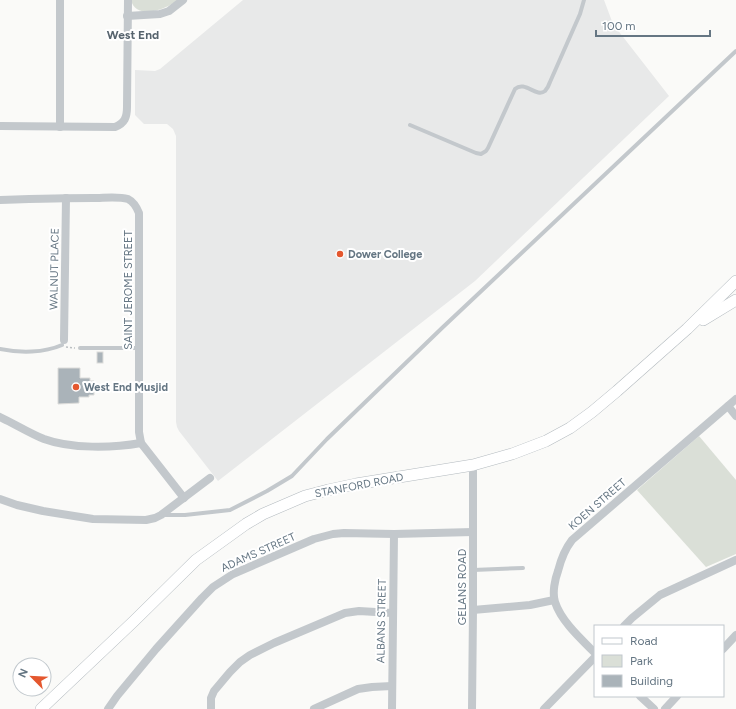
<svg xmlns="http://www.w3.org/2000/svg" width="736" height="709" font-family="Figtree,sans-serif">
  <rect width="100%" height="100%" fill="#fafaf8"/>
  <polygon fill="#e8e9e9" points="243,0 604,0 613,24 669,96 475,281 218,481 179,431 177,427 176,422 176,136 173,129 167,124 144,124 135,115 135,70 155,71 160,69"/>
  <g fill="#dadfd7">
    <path d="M131,0H178C167,9 136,21 131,0Z"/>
    <polygon points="699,436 736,480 736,554 706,567 637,490"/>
  </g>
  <g fill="#aab3b9" stroke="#dcdcda">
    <rect x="97" y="352" width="6" height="11"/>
    <polygon points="58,368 80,368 80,378 90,378 90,381 94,381 94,395 89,395 89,397 79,397 79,403 58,404"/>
  </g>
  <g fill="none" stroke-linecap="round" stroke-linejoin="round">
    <defs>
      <g id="secondary">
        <polyline points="703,320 736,300"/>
        <polyline points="41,709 134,621 196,560 246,524 263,514 305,496 328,490 356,484 473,465 512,454 546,441 570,428 592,412 617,391 687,329 736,281"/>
      </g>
    </defs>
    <use href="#secondary" stroke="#b3babf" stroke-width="12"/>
    <polyline stroke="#bbbfc2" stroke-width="1.5" stroke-dasharray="2 2" stroke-linecap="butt" points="66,347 75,348"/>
    <g stroke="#c3c8cc" stroke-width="4">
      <path d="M410,125L476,153L481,154L486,151L488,148L515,89C525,80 536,98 545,91C547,89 549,85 550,82L580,14L584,0"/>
      <polyline points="80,348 139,348"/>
      <path d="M0,349C20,353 44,353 62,345"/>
      <polyline points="163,515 185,515 230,510 267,491 292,476 327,439 442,328 736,51"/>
      <polyline points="473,570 523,568"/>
    </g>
    <g stroke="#c3c8cc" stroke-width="8">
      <polyline points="60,0 60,127"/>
      <polyline points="127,16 160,14 169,11 183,0"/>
      <path d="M0,126L115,127C125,123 127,117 127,107L128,0"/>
      <path d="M0,200C31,199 62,198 93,198C104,198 118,196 128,199C134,202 137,208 139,213V432L141,443L184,498"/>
      <polyline points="64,340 66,198"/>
      <polyline points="728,406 736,416"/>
      <path d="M0,417C15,424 29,433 44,439C71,449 113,448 141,443"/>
      <polyline points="0,499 17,505 43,511 93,519 146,520 155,518 161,515 210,478"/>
      <polyline points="473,610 530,605 554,600"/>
      <polyline points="624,626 632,618 660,595 736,560"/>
      <polyline points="723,649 736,635"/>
      <path d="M595,653C581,639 561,621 555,602C552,593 555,579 558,571C561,559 565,549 572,540L736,399"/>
      <polyline points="640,696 654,709"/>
      <polyline points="108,709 117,696 156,649 202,598 213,587 233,574 314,539 333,534 344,533 394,534 473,532"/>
      <polyline points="211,709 211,698 214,691 230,672 240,662 250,655 274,643 345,613 359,611 392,613"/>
      <polyline points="314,709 358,689 372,687 392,686"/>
      <polyline points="392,709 394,534"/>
      <polyline points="472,709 473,610 473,465"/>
      <polyline points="544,709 595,657"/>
      <polyline points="665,709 677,696"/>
    </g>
    <use href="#secondary" stroke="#fff" stroke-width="11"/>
  </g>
  <g fill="#e4572e" stroke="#fff" stroke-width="1.5">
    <circle cx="340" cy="254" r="4"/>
    <circle cx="76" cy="387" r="4"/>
  </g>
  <g text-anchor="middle" stroke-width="4" stroke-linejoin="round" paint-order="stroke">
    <g font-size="11" font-weight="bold" fill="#657683" stroke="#fff" text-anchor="start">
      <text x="348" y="258">Dower College</text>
      <text x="84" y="391">West End Musjid</text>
    </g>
    <g font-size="11" fill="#657683" stroke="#fff">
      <text transform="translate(54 269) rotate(-89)" y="4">WALNUT PLACE</text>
      <text transform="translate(128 290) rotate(-90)" y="4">SAINT JEROME STREET</text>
      <text transform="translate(359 485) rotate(-11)" y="4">STANFORD ROAD</text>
      <text transform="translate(597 504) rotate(-41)" y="4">KOEN STREET</text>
      <text transform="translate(258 552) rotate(-24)" y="4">ADAMS STREET</text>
      <text transform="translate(462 587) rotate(-90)" y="4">GELANS ROAD</text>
      <text transform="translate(381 621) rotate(-89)" y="4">ALBANS STREET</text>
    </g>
    <g font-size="12" font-weight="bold" fill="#57646e" stroke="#fff">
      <text x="133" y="39">West End</text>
    </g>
  </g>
  <rect x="594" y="625" width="130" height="72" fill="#ffffff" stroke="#c1c8cd"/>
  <rect x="602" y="638" width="20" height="6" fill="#ffffff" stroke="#c1c8cd"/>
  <text x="630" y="645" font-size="12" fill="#657683">Road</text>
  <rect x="602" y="655" width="20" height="12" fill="#dadfd7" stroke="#c1c8cd"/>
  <text x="630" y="665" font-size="12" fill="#657683">Park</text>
  <rect x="602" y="675" width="20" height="12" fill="#aab3b9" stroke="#c1c8cd"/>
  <text x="630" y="685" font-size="12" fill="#657683">Building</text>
  <g transform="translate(32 677) rotate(294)"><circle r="19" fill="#ffffff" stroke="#c1c8cd"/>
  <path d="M0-3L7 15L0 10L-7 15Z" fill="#e4572e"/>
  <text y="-6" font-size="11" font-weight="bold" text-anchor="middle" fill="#657683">N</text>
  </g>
  <path d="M596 30v6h114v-6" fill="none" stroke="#657683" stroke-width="2"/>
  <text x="602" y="30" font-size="12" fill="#657683" stroke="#ffffff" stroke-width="3" paint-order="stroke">100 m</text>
</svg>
